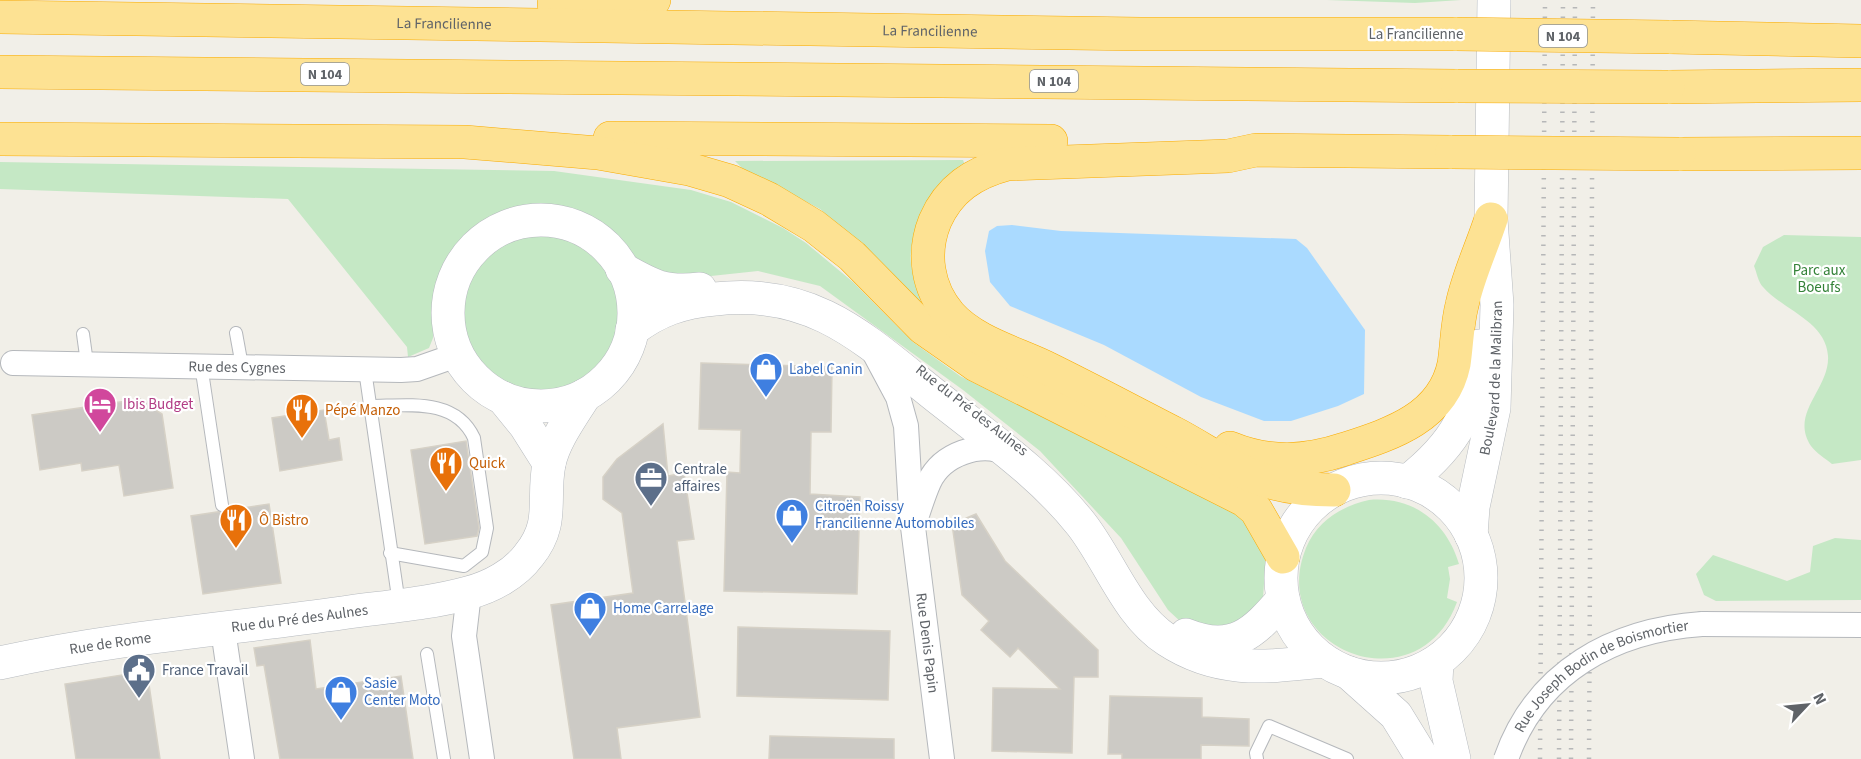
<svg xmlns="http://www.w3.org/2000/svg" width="1861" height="759" font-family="'Source Sans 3',sans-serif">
  <rect width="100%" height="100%" fill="#f1efe8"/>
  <g fill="#c5e8c5">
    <polygon points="1327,0 1461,0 1415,3"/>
    <path d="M963,160L965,165C941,195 907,223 911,264C913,278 921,292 921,305L862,245L820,209L742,168L735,161Z"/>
    <polygon points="0,162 554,171 691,190 731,202 783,228 806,243 853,282 913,342 960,376 1192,492 1241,508 1266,554 1263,598 1229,631 1182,623 1168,610 1121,538 1040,451 963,390 820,286 758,271 664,281 641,269 615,235 597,221 568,209 532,207 495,217 479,227 448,256 433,297 433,338 429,348 408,357 407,347 288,199 0,189"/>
    <circle cx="540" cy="315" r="81"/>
    <path d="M1784,235L1861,237V460L1832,464C1826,459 1816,453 1811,446C1789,413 1830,389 1828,356C1826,321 1783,310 1763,287C1758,282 1757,273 1754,266L1763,247Z"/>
    <path d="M1369,500C1414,496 1447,523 1459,564L1448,567L1450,579L1447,598L1457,602C1418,709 1265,649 1306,548C1317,521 1342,506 1369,500Z"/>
    <polygon points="1835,538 1861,540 1861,600 1716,601 1704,595 1696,574 1713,555 1787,581 1810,572 1813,546"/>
  </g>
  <polygon fill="#aadaff" points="1012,225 1061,231 1296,239 1307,248 1365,330 1364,394 1338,406 1291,421 1264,421 1201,397 1104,345 1010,306 990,282 985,251 989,231 997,226"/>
  <g fill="#cccac5" stroke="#d6d1c6" stroke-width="1.5">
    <polygon points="701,363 832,367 831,432 811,432 810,494 860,497 857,594 724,591 727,472 740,473 741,430 699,429"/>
    <polygon points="140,399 145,402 155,400 157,411 162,414 173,488 124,496 119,465 82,471 81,463 40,470 32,415"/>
    <polygon points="324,410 329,440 339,438 342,460 280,471 272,418"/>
    <polygon points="663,424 668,476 684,473 694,539 677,541 700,717 617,728 621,759 574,759 551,605 633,593 622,513 603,499 603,477 617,459"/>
    <polygon points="466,441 479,528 477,536 425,544 411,450"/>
    <polygon points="269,504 281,583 203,594 191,516"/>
    <polygon points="976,514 1005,561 1098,650 1098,677 1074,677 1072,753 992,751 993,688 1060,689 1018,648 1010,657 981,630 989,621 962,595 952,524"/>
    <polygon points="738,627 890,631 888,700 737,696"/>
    <polygon points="310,640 316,689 401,676 413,759 280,759 264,665 257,666 254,648"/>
    <polygon points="147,671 160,759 76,759 65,684"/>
    <polygon points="1110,696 1202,698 1202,717 1249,719 1249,746 1201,745 1201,759 1122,759 1122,754 1108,754"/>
    <polygon points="770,736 894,739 894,759 769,759"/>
  </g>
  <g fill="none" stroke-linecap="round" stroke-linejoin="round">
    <defs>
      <g id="lane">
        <polyline points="236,333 242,366"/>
        <polyline points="83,334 87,363"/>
        <polyline points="201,365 222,505"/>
        <polyline points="365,370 399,604"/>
        <path d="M369,406C407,406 455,397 474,438L487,528L482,552L464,566L390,553"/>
        <polyline points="427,654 444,759"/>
        <polyline points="1257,759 1256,753 1269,726 1347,759"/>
      </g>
      <g id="street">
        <path id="s1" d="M875,354L898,397L906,426L911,511L942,759"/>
        <path id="s2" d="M13,363L401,370L417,369L457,355"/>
        <path d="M916,518C920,506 924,493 929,482C942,454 980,441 1007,453"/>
        <polyline points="469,593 464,636 482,759"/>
        <polyline points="1702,624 1861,625"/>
        <polyline points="223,630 242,759"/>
      </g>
      <g id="secondary">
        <circle cx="541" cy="313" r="93"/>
        <path d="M622,269C652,286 664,293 700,289"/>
        <path d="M632,330C658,310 682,302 715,299C819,287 870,345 946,404C993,441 1043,476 1081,524C1110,561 1127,614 1167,640C1219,674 1266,667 1324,661"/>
        <polyline points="503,398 525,425 549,463"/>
        <circle cx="1381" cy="578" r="100"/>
        <path d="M1407,482C1458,442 1473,411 1479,346"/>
        <path id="s3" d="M1471,535L1473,507L1494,408L1497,305L1491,219L1494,0"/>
        <path d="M1186,635C1233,654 1254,633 1283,599"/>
        <polyline points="1437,662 1436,681 1454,759"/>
        <path id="s4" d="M0,663C112,638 228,629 342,613C384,607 428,604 468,593C491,587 515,574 529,555C555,523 542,499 549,464C554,440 572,416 585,395"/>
        <polyline points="1349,673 1396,715 1423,759"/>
      </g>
      <g id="highway">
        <polyline points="554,4 654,0"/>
        <path id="s5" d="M0,17L1141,34H1457"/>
        <polyline points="1669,37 1861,41"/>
        <polyline points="0,72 1458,86"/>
        <polyline points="1668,87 1861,85"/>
        <polyline points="610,138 1051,141"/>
        <polyline points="0,139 465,142 598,153 689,169 730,181 769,199 814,226 852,256 923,328 976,365 1244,500 1256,510 1283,557"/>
        <polyline points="1679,154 1861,153"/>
        <path d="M1230,448C1269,464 1306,462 1345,449C1391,434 1443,418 1454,364C1457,344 1457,324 1462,305C1468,276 1482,247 1491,219"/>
        <path d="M1334,490C1309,490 1283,488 1258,478C1228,467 1203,448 1174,433C1131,411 1088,388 1045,367C1013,352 973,341 950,315C927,288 922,253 935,221C949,189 973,173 1007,164L1228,156L1256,150L1452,152"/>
      </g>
    </defs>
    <use href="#lane" stroke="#b5b8bc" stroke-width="14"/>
    <use href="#street" stroke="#b5b8bc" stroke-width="26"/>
    <use href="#secondary" stroke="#b6babf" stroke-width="34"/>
    <use href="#highway" stroke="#f9ab00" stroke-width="34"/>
    <use href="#lane" stroke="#fff" stroke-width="12"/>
    <use href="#street" stroke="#fff" stroke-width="24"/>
    <use href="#secondary" stroke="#fff" stroke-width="33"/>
    <use href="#highway" stroke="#fde293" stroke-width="33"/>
    <g stroke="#b6b7b8" stroke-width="4.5" stroke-dasharray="1.5 8" stroke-linecap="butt">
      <polyline points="1540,759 1545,0"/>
      <polyline points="1559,759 1563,0"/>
      <polyline points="1571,759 1575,0"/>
      <polyline points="1589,759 1593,0"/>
    </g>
    <defs>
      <g id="street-bridge">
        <path id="s6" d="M1506,759C1537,671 1614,630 1702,624"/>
      </g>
      <g id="highway-bridge">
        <polyline points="1457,34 1669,37"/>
        <polyline points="1458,86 1668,87"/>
        <polyline points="1452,152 1679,154"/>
      </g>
    </defs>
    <use href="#street-bridge" stroke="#b5b8bc" stroke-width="26" stroke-linecap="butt"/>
    <use href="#highway-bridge" stroke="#f9ab00" stroke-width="34" stroke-linecap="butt"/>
    <use href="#street-bridge" stroke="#fff" stroke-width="24"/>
    <use href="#highway-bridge" stroke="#fde293" stroke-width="33"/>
  </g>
  <defs>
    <symbol id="shop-pin" viewBox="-11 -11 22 30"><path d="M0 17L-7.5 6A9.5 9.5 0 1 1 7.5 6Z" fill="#3f7fe0" stroke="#fff"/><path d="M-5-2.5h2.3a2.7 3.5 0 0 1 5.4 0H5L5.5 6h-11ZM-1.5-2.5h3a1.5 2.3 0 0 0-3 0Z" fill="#fff"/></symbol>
    <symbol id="hotel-pin" viewBox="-11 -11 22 30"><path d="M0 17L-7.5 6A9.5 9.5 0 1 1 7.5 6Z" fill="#d1479c" stroke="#fff"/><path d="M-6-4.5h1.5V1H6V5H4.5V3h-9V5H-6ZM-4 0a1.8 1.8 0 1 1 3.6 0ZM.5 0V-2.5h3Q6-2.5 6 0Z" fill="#fff"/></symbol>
    <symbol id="restaurant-pin" viewBox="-11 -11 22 30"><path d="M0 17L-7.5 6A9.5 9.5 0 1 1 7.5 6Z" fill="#e8710a" stroke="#fff"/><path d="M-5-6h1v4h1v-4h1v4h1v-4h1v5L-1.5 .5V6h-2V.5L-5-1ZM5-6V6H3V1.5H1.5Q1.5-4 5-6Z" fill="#fff"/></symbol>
    <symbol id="office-pin" viewBox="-11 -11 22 30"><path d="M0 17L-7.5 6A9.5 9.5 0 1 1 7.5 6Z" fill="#5c6f8a" stroke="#fff"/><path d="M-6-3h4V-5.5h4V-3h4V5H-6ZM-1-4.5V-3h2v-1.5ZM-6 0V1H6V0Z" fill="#fff"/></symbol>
    <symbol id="civic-pin" viewBox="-11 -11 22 30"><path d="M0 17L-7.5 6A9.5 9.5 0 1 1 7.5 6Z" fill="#5c6f8a" stroke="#fff"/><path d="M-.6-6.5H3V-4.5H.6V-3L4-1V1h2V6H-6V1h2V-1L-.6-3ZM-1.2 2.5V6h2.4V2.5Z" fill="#fff"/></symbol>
  </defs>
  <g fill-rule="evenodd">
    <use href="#shop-pin" x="747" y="350" width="38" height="52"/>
    <use href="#hotel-pin" x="81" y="385" width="38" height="52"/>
    <use href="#restaurant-pin" x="283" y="391" width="38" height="52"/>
    <use href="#restaurant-pin" x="427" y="444" width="38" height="52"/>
    <use href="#office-pin" x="632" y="459" width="38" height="52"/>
    <use href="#shop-pin" x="773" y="496" width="38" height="52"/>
    <use href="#restaurant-pin" x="217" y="501" width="38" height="52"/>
    <use href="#shop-pin" x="571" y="589" width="38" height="52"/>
    <use href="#civic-pin" x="120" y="651" width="38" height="52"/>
    <use href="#shop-pin" x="322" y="673" width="38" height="52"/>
  </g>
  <g text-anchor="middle" stroke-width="4.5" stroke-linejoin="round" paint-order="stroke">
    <g fill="#fff" stroke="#8f9295" stroke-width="1.5">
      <rect x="1539" y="25" width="48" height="22" rx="4.5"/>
      <rect x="301" y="63" width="48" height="22" rx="4.5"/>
      <rect x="1030" y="70" width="48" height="22" rx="4.5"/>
    </g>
    <g font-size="14" font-weight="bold" fill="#5f6368">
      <text x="1563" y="41">N 104</text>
      <text x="325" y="79">N 104</text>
      <text x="1054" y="86">N 104</text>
    </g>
    <g font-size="15" fill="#5f6368" stroke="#fff">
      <text dy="5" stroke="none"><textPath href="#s5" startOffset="444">La Francilienne</textPath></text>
      <text dy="5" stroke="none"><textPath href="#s5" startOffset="930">La Francilienne</textPath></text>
      <text x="1416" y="39">La Francilienne</text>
      <text dy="5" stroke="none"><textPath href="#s2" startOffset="224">Rue des Cygnes</textPath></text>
      <text dy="5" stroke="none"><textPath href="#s3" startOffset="159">Boulevard de la Malibran</textPath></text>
      <text transform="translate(972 410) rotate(38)" y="5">Rue du Pré des Aulnes</text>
      <text dy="5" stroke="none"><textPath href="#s4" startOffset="303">Rue du Pré des Aulnes</textPath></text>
      <text dy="5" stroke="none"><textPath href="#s1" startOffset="297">Rue Denis Papin</textPath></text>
      <text dy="5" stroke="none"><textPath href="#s4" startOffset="112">Rue de Rome</textPath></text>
      <text dy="5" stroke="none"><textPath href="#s6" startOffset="135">Rue Joseph Bodin de Boismortier</textPath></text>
    </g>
    <g font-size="15" fill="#348238" stroke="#fff">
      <text x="1819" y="275">Parc aux<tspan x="1819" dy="17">Boeufs</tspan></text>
    </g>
    <g font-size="15" fill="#366cbe" stroke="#fff" text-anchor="start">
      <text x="789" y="374">Label Canin</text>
      <text x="815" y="511">Citroën Roissy<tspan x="815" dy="17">Francilienne Automobiles</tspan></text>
      <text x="613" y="613">Home Carrelage</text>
      <text x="364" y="688">Sasie<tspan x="364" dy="17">Center Moto</tspan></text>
    </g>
    <g font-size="15" fill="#b23c85" stroke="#fff" text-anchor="start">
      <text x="123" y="409">Ibis Budget</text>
    </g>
    <g font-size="15" fill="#c56008" stroke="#fff" text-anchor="start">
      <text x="325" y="415">Pépé Manzo</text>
      <text x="469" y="468">Quick</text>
      <text x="259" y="525">Ô Bistro</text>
    </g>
    <g font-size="15" fill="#4e5e75" stroke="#fff" text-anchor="start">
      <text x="674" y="474">Centrale<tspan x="674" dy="17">affaires</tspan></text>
      <text x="162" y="675">France Travail</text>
    </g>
  </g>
  <g transform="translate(1807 705) rotate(64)" stroke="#ffffff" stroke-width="4.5" paint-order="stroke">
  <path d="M0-4.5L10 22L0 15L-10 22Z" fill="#5f6368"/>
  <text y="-9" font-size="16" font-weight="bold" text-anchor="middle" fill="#5f6368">N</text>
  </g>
</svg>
